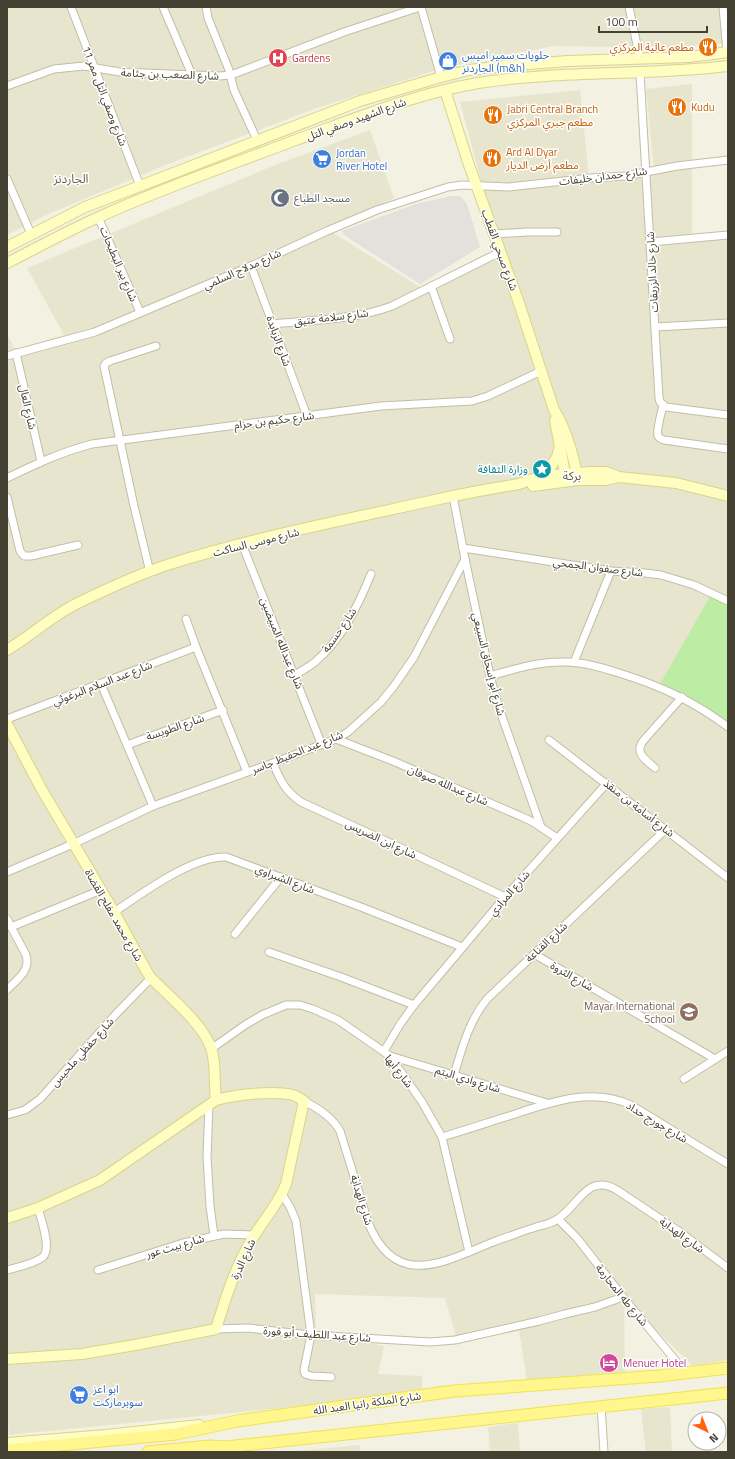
<svg xmlns="http://www.w3.org/2000/svg" width="735" height="1459" font-family="'Titillium Web','Noto Sans Arabic',sans-serif">
  <rect width="100%" height="100%" fill="#f3f1e1"/>
  <g fill="#e8e5cf">
    <polygon points="7,7 728,7 728,43 668,48 553,46 446,67 317,108 168,164 46,215 7,235"/>
    <polygon points="692,84 692,237 728,231 728,1360 693,1366 624,1299 625,1379 527,1381 519,1329 457,1339 445,1298 315,1294 316,1333 384,1346 378,1374 422,1376 422,1394 9,1435 7,1415 7,334 15,349 64,335 27,268 280,163 370,130 394,198 330,231 428,292 500,252 460,102 580,90 589,177 654,170 646,89"/>
    <polygon points="670,1407 672,1452 646,1452 641,1409"/>
    <polygon points="518,1423 520,1452 490,1452 488,1427"/>
    <polygon points="360,1445 360,1452 287,1452"/>
  </g>
  <polygon fill="#bdeda5" points="712,593 728,601 728,727 659,686"/>
  <polygon fill="#e2e1db" points="451,196 460,196 467,204 480,247 420,284 344,235 342,231 416,204"/>
  <g fill="none" stroke-linecap="round" stroke-linejoin="round">
    <defs>
      <g id="street">
        <polyline points="71,7 140,186"/>
        <polyline points="163,7 192,75"/>
        <polyline points="206,7 208,18 229,70 234,90 257,140"/>
        <polyline points="421,7 441,77"/>
        <polyline points="629,7 640,59"/>
        <polyline points="723,7 727,52"/>
        <polyline points="640,73 659,398 660,402 666,407 728,415"/>
        <polyline points="7,86 54,69 84,66 120,72 219,76 231,75 344,32 420,7"/>
        <polyline points="7,179 31,234"/>
        <polyline points="98,217 140,312"/>
        <polyline points="494,234 527,232 557,232"/>
        <polyline points="651,242 728,235"/>
        <polyline points="251,266 307,416"/>
        <polyline points="431,286 450,339"/>
        <path d="M272,324C313,320 354,320 392,306L500,252"/>
        <polyline points="656,327 728,323"/>
        <polyline points="16,353 41,461"/>
        <polyline points="7,356 95,332 251,266 327,231 377,210 448,187 462,185 508,187 591,178 625,176 677,166 728,160"/>
        <path d="M663,405C662,411 656,430 658,436C659,438 661,439 664,440L728,449"/>
        <path d="M7,478C36,464 61,452 92,444L381,406L472,401L488,396L541,371"/>
        <polyline points="453,496 465,559 490,676 499,708 541,827"/>
        <polyline points="7,497 20,551 24,556 31,556 78,545"/>
        <polyline points="242,544 321,743"/>
        <polyline points="463,548 611,571 645,573 661,575 694,585 728,601"/>
        <polyline points="150,572 134,506 104,366 106,363 110,361 156,346"/>
        <polyline points="186,619 196,647 247,772"/>
        <polyline points="574,662 611,571"/>
        <path d="M295,675C301,671 309,667 315,662C342,639 358,606 371,574"/>
        <path d="M490,676C514,669 537,662 562,662C581,661 601,667 619,673C661,686 693,701 728,727"/>
        <polyline points="101,684 153,806"/>
        <polyline points="7,719 196,647"/>
        <polyline points="336,739 393,761 520,816 533,822 557,838"/>
        <polyline points="549,740 728,878"/>
        <polyline points="127,745 223,710"/>
        <path d="M273,763C280,780 285,791 301,802L399,847L505,897"/>
        <path d="M655,768C646,760 634,753 643,741L682,697"/>
        <polyline points="7,872 73,844 153,806 273,763 336,739 348,732 381,702 394,686 414,657 465,559"/>
        <path d="M114,912C143,893 192,856 226,857L361,907L462,947"/>
        <path d="M7,919L26,955C31,971 17,979 7,990"/>
        <polyline points="11,927 101,890"/>
        <polyline points="235,934 281,877"/>
        <polyline points="269,952 341,977 414,1005"/>
        <polyline points="534,954 715,1059"/>
        <polyline points="211,1049 245,1025 262,1015 286,1005 300,1005 313,1009 338,1020 390,1056 422,1102 442,1137 469,1252"/>
        <polyline points="384,1051 401,1023 414,1005 505,897 607,783"/>
        <polyline points="390,1056 547,1103"/>
        <path d="M454,1075C462,1048 469,1021 487,999L666,829"/>
        <polyline points="684,1079 728,1051"/>
        <path d="M304,1101C318,1108 332,1117 340,1131L368,1222C396,1293 447,1260 498,1240C511,1236 523,1231 536,1227C543,1225 550,1224 556,1220C579,1207 586,1172 617,1190L680,1232L728,1268"/>
        <polyline points="209,1104 207,1157 210,1206 214,1236"/>
        <polyline points="7,1115 25,1110 40,1099 116,1014 151,978"/>
        <path d="M442,1137C466,1130 489,1122 512,1115C551,1102 592,1087 631,1105L728,1164"/>
        <polyline points="282,1194 290,1207 296,1221 311,1335 304,1370 305,1374 311,1376 331,1377"/>
        <polyline points="558,1219 577,1238 623,1297 685,1372"/>
        <path d="M7,1270C18,1267 34,1264 43,1257C52,1248 41,1219 38,1208"/>
        <polyline points="98,1270 183,1243 224,1234 254,1235"/>
        <polyline points="216,1329 248,1328 311,1335 430,1342 455,1340 539,1321 565,1314 595,1307 623,1297"/>
        <polyline points="601,1406 604,1452"/>
      </g>
      <g id="secondary">
        <path d="M445,90L469,165L519,303L554,410C566,428 574,459 578,480"/>
        <polyline points="7,247 85,207 140,186 360,101 441,77 469,70 504,66 568,61 689,57 728,52"/>
        <path d="M7,263C37,248 67,231 99,217C162,188 228,166 293,141C354,119 414,94 478,83C561,70 645,76 728,66"/>
        <polyline points="555,420 566,479"/>
        <polyline points="544,477 557,457 560,446"/>
        <polyline points="533,486 578,480 605,480 619,477"/>
        <path d="M7,650C32,635 54,614 80,602C109,588 139,574 170,564C262,535 359,517 453,496L484,490L519,484L530,480L553,475L590,472H606L619,477L676,483L728,496"/>
        <path d="M7,724L42,790L114,912L147,972L151,978C169,996 203,1024 211,1048C216,1060 214,1086 216,1100"/>
        <path d="M7,1218L38,1208L100,1180L216,1100C235,1095 273,1090 293,1095C297,1096 300,1099 304,1101L286,1184C279,1203 265,1218 254,1236C236,1264 226,1297 216,1329L135,1345L82,1354L7,1359"/>
        <polyline points="7,1443 106,1435 199,1425"/>
      </g>
      <g id="primary">
        <polyline points="7,1450 176,1434 237,1421 454,1391 659,1376 728,1368"/>
        <polyline points="148,1452 210,1446 226,1447 728,1393"/>
      </g>
    </defs>
    <use href="#street" stroke="#c2bea6" stroke-width="9"/>
    <use href="#secondary" stroke="#d8d48b" stroke-width="12"/>
    <use href="#primary" stroke="#f1e252" stroke-width="13"/>
    <use href="#street" stroke="#fff" stroke-width="7"/>
    <use href="#secondary" stroke="#fffdbf" stroke-width="10"/>
    <use href="#primary" stroke="#fff68e" stroke-width="11"/>
  </g>
  <defs>
    <symbol id="restaurant-disc" viewBox="-11 -11 22 22"><circle r="9.5" fill="#e8710a" stroke="#fff"/><path d="M-5-6h1v4h1v-4h1v4h1v-4h1v5L-1.5 .5V6h-2V.5L-5-1ZM5-6V6H3V1.5H1.5Q1.5-4 5-6Z" fill="#fff"/></symbol>
    <symbol id="hospital-disc" viewBox="-11 -11 22 22"><circle r="9.5" fill="#e0444e" stroke="#fff"/><path d="M-5-5h3v3.5h4V-5h3V5h-3V1.5h-4V5h-3Z" fill="#fff"/></symbol>
    <symbol id="shop-disc" viewBox="-11 -11 22 22"><circle r="9.5" fill="#3f7fe0" stroke="#fff"/><path d="M-5-2.5h2.3a2.7 3.5 0 0 1 5.4 0H5L5.5 6h-11ZM-1.5-2.5h3a1.5 2.3 0 0 0-3 0Z" fill="#fff"/></symbol>
    <symbol id="supermarket-disc" viewBox="-11 -11 22 22"><circle r="9.5" fill="#3f7fe0" stroke="#fff"/><path d="M-6-5.5h2.5l.6 2H6L4.5 2H-2.5L-4.4-4H-6ZM-1.5 3.2a1.3 1.3 0 1 0 .1 0ZM3 3.2a1.3 1.3 0 1 0 .1 0Z" fill="#fff"/></symbol>
    <symbol id="mosque-disc" viewBox="-11 -11 22 22"><circle r="9.5" fill="#6b7280" stroke="#fff"/><path d="M3.5-4.9A6 6 0 1 0 3.5 4.9A5 5 0 1 1 3.5-4.9Z" fill="#fff"/></symbol>
    <symbol id="sight-disc" viewBox="-11 -11 22 22"><circle r="9.5" fill="#0f9aa8" stroke="#fff"/><path d="M0-6L1.8-2.2L6-1.7L2.9 1.2L3.7 5.4L0 3.3L-3.7 5.4L-2.9 1.2L-6-1.7L-1.8-2.2Z" fill="#fff"/></symbol>
    <symbol id="school-disc" viewBox="-11 -11 22 22"><circle r="9.5" fill="#8d6e63" stroke="#fff"/><path d="M0-5L7-2L0 1L-7-2ZM-4 1L0 2.5L4 1V4Q0 6-4 4Z" fill="#fff"/></symbol>
    <symbol id="hotel-disc" viewBox="-11 -11 22 22"><circle r="9.5" fill="#d1479c" stroke="#fff"/><path d="M-6-4.5h1.5V1H6V5H4.5V3h-9V5H-6ZM-4 0a1.8 1.8 0 1 1 3.6 0ZM.5 0V-2.5h3Q6-2.5 6 0Z" fill="#fff"/></symbol>
  </defs>
  <g fill-rule="evenodd">
    <use href="#restaurant-disc" x="697" y="36" width="22" height="22"/>
    <use href="#hospital-disc" x="267" y="47" width="22" height="22"/>
    <use href="#shop-disc" x="437" y="50" width="22" height="22"/>
    <use href="#restaurant-disc" x="666" y="96" width="22" height="22"/>
    <use href="#restaurant-disc" x="482" y="104" width="22" height="22"/>
    <use href="#restaurant-disc" x="481" y="147" width="22" height="22"/>
    <use href="#supermarket-disc" x="311" y="148" width="22" height="22"/>
    <use href="#mosque-disc" x="269" y="187" width="22" height="22"/>
    <use href="#sight-disc" x="531" y="458" width="22" height="22"/>
    <use href="#school-disc" x="678" y="1001" width="22" height="22"/>
    <use href="#hotel-disc" x="598" y="1352" width="22" height="22"/>
    <use href="#supermarket-disc" x="68" y="1384" width="22" height="22"/>
  </g>
  <g text-anchor="middle" stroke-width="3" stroke-linejoin="round" paint-order="stroke">
    <g font-size="11" fill="#c56008" stroke="#fff" text-anchor="start">
      <text x="694" y="51" text-anchor="end">مطعم عالية المركزي</text>
      <text x="691" y="111">Kudu</text>
      <text x="507" y="113">Jabri Central Branch<tspan x="507" dy="13">مطعم جبري المركزي</tspan></text>
      <text x="506" y="156">Ard Al Dyar<tspan x="506" dy="13">مطعم أرض الديار</tspan></text>
    </g>
    <g font-size="11" fill="#366cbe" stroke="#fff" text-anchor="start">
      <text x="462" y="59">حلويات سمير اميس<tspan x="462" dy="13">الجاردنز (m&amp;h)</tspan></text>
      <text x="336" y="157">Jordan<tspan x="336" dy="13">River Hotel</tspan></text>
      <text x="93" y="1393">ابو اعز<tspan x="93" dy="13">سوبرماركت</tspan></text>
    </g>
    <g font-size="11" fill="#be3a42" stroke="#fff" text-anchor="start">
      <text x="292" y="62">Gardens</text>
    </g>
    <g font-size="11" fill="#454132" stroke="#fff">
      <text transform="translate(170 74) rotate(2)" y="4">شارع الصعب بن جثامة</text>
      <text transform="translate(105 96) rotate(69)" y="4">شارع وصفي التل ممر 11</text>
      <text transform="translate(356 119) rotate(-20)" y="4">شارع الشهيد وصفي التل</text>
      <text transform="translate(603 176) rotate(-7)" y="4">شارع حمدان خليفات</text>
      <text transform="translate(500 250) rotate(70)" y="4">شارع صبحي القطب</text>
      <text transform="translate(119 264) rotate(67)" y="4">شارع بير البطيحات</text>
      <text transform="translate(242 269) rotate(-24)" y="4">شارع مدلاج السلمي</text>
      <text transform="translate(652 272) rotate(-93)" y="4">شارع خالد الزريقات</text>
      <text transform="translate(331 317) rotate(-7)" y="4">شارع سلامة عتيق</text>
      <text transform="translate(279 341) rotate(70)" y="4">شارع الزبابدة</text>
      <text transform="translate(28 407) rotate(77)" y="4">شارع العال</text>
      <text transform="translate(274 420) rotate(-7)" y="4">شارع حكيم بن حزام</text>
      <text transform="translate(256 542) rotate(-14)" y="4">شارع موسى الساكت</text>
      <text transform="translate(598 567) rotate(7)" y="4">شارع صفوان الجمحي</text>
      <text transform="translate(339 630) rotate(-55)" y="4">شارع حسمة</text>
      <text transform="translate(282 643) rotate(68)" y="4">شارع عبدالله المبيضين</text>
      <text transform="translate(489 664) rotate(76)" y="4">شارع أبو إسحاق السبيعي</text>
      <text transform="translate(102 683) rotate(-21)" y="4">شارع عبد السلام البرغوثي</text>
      <text transform="translate(175 727) rotate(-19)" y="4">شارع الطويسة</text>
      <text transform="translate(297 752) rotate(-22)" y="4">شارع عبد الحفيظ جاسر</text>
      <text transform="translate(448 785) rotate(23)" y="4">شارع عبدالله صوفان</text>
      <text transform="translate(639 808) rotate(38)" y="4">شارع أسامة بن منقذ</text>
      <text transform="translate(381 839) rotate(25)" y="4">شارع ابن الضريس</text>
      <text transform="translate(285 879) rotate(21)" y="4">شارع الشبراوي</text>
      <text transform="translate(509 893) rotate(-49)" y="4">شارع المرادي</text>
      <text transform="translate(114 915) rotate(60)" y="4">شارع محمد مفلح القضاة</text>
      <text transform="translate(546 942) rotate(-43)" y="4">شارع القناعة</text>
      <text transform="translate(572 976) rotate(30)" y="4">شارع الثروة</text>
      <text transform="translate(82 1052) rotate(-48)" y="4">شارع حفظي ملحيس</text>
      <text transform="translate(399 1071) rotate(52)" y="4">شارع أبها</text>
      <text transform="translate(468 1079) rotate(17)" y="4">شارع وادي اليتم</text>
      <text transform="translate(657 1122) rotate(31)" y="4">شارع جورج حداد</text>
      <text transform="translate(362 1200) rotate(73)" y="4">شارع الهداية</text>
      <text transform="translate(682 1235) rotate(36)" y="4">شارع الهداية</text>
      <text transform="translate(175 1246) rotate(-16)" y="4">شارع بيت عور</text>
      <text transform="translate(243 1259) rotate(-65)" y="4">شارع الدرة</text>
      <text transform="translate(622 1295) rotate(51)" y="4">شارع طه المحارمة</text>
      <text transform="translate(317 1334) rotate(4)" y="4">شارع عبد اللطيف أبو قورة</text>
      <text transform="translate(367 1403) rotate(-8)" y="4">شارع الملكة رانيا العبد الله</text>
    </g>
    <g font-size="11" fill="#5b616d" stroke="#fff" text-anchor="start">
      <text x="294" y="202">مسجد الطباع</text>
    </g>
    <g font-size="11" fill="#0d838f" stroke="#fff" text-anchor="end">
      <text x="528" y="473">وزارة الثقافة</text>
    </g>
    <g font-size="11" fill="#785e54" stroke="#fff" text-anchor="end">
      <text x="675" y="1010">Mayar International<tspan x="675" dy="13">School</tspan></text>
    </g>
    <g font-size="11" fill="#b23c85" stroke="#fff" text-anchor="start">
      <text x="623" y="1367">Menuer Hotel</text>
    </g>
    <g font-size="12" fill="#696248" stroke="#fff">
      <text x="71" y="183">الجاردنز</text>
      <text x="572" y="480">بركة</text>
    </g>
  </g>
  <rect width="735" height="1459" fill="none" stroke="#454132" stroke-width="16"/>
  <g transform="translate(707 1431) rotate(137)"><circle r="19" fill="#ffffff" stroke="#b5b3ad"/>
  <path d="M0-3L7 15L0 10L-7 15Z" fill="#ff630c"/>
  <text y="-6" font-size="11" font-weight="bold" text-anchor="middle" fill="#454132">N</text>
  </g>
  <path d="M599 26v6h108v-6" fill="none" stroke="#454132" stroke-width="2"/>
  <text x="605" y="26" font-size="12" fill="#454132" stroke="#ffffff" stroke-width="3" paint-order="stroke">100 m</text>
</svg>
